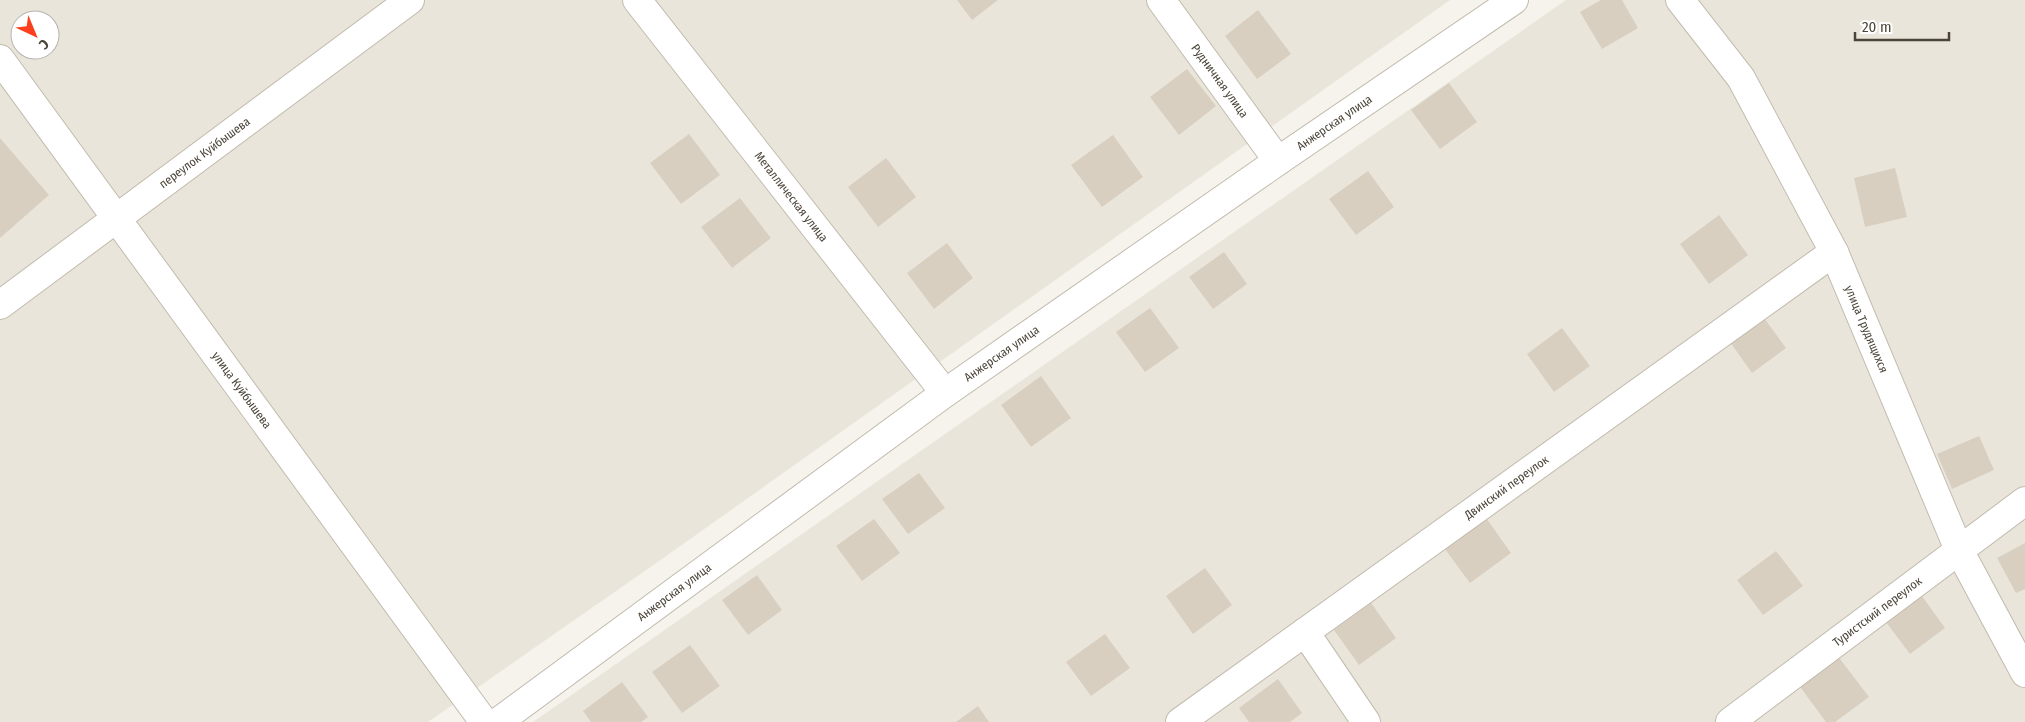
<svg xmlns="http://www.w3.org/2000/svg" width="2025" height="722" font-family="'Fira Sans Condensed',sans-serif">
  <rect width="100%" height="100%" fill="#f6f3ec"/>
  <g fill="#eae5da" fill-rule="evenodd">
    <path d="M0,0H1450L662,559L428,722H0ZM20,20H50V50H20Z"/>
    <polygon points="1566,0 2025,0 2025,722 533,722"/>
  </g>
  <g fill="#d8cfc1">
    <polygon points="957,0 998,0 972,20"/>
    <polygon points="1601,0 1622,0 1638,28 1602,49 1580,12"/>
    <polygon points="1258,10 1291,54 1257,79 1225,36"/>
    <polygon points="1187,69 1216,106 1179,135 1150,97"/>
    <polygon points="1449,83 1477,122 1440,149 1411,110"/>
    <polygon points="689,134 720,175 681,204 650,163"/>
    <polygon points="1113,135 1143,177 1102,207 1071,165"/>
    <polygon points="0,138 49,195 0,238"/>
    <polygon points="886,158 916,197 878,227 848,187"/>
    <polygon points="1895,168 1907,217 1865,227 1854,178"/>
    <polygon points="1368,171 1394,207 1356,235 1329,199"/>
    <polygon points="740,198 771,238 732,268 701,227"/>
    <polygon points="1719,215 1748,255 1709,284 1680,244"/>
    <polygon points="947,243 973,278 934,309 907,273"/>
    <polygon points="1224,252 1247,284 1213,309 1189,277"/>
    <polygon points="1150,308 1179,348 1145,372 1116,332"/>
    <polygon points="1759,311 1786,348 1752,373 1725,335"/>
    <polygon points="1562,328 1590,366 1554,392 1527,354"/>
    <polygon points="1041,376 1071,418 1031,447 1001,405"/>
    <polygon points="1979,436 1994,470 1952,489 1937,454"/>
    <polygon points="919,473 945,508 908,534 882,499"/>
    <polygon points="1484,515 1511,553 1470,583 1442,545"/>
    <polygon points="874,519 900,553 862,581 836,546"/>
    <polygon points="2025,543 2025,589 2016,593 1997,558"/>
    <polygon points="1776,551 1803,586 1763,615 1737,580"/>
    <polygon points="1205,568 1232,605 1193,634 1166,596"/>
    <polygon points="757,575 782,610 748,635 722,600"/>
    <polygon points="1919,592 1945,628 1910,654 1883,618"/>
    <polygon points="1371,603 1396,638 1359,665 1334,630"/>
    <polygon points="1105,634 1130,668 1091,696 1066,662"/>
    <polygon points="690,645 720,686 682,713 652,672"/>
    <polygon points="1837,655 1869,697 1835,722 1826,722 1798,684"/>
    <polygon points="1278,679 1302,713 1290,722 1249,722 1239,708"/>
    <polygon points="622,682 648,717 641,722 591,722 583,711"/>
    <polygon points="978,706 989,722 956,722"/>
  </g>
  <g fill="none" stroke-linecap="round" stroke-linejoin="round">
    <defs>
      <g id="minor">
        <path id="s1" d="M637,0L945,393"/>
        <path id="s2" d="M1161,0L1278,161"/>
        <path id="s3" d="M1680,0L1741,78L1834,252L1959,550L2025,673"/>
        <path id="s4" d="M0,59L484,722"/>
        <path id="s5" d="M0,305L410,0"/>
        <polyline points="1305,632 1366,722"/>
        <path id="s6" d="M498,722L945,393L1278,161L1514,0"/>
        <path id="s7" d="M1180,722L1834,252"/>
        <path id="s8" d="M1730,722L2025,501"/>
      </g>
    </defs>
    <use href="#minor" stroke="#c2bbae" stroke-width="30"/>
    <use href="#minor" stroke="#fff" stroke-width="28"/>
  </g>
  <g text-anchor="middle" stroke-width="4" stroke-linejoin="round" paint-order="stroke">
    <g font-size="12" fill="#4b4439" stroke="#fff">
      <text dy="4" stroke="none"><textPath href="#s2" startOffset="100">Рудничная улица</textPath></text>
      <text dy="4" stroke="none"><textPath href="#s6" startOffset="1029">Анжерская улица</textPath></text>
      <text dy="4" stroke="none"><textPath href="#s5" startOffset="255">переулок Куйбышева</textPath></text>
      <text dy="4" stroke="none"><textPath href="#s1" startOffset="250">Металлическая улица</textPath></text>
      <text dy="4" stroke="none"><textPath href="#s3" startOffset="380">улица Трудящихся</textPath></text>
      <text dy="4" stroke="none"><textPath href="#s6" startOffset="624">Анжерская улица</textPath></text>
      <text dy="4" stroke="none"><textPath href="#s4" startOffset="410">улица Куйбышева</textPath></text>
      <text dy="4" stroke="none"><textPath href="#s7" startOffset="402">Двинский переулок</textPath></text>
      <text dy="4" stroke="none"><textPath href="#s6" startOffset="219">Анжерская улица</textPath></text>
      <text dy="4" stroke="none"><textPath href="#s8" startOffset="184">Туристский переулок</textPath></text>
    </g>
  </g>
  <g transform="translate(35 35) rotate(136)"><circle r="24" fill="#ffffff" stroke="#b7b4b0"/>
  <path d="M0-4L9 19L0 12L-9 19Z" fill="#fc3f1d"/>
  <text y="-8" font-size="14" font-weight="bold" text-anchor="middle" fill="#4b4439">С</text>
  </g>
  <path d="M1855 32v8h94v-8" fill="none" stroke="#4b4439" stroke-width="2.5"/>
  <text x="1862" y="32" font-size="15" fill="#4b4439" stroke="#ffffff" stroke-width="4" paint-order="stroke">20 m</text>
</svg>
